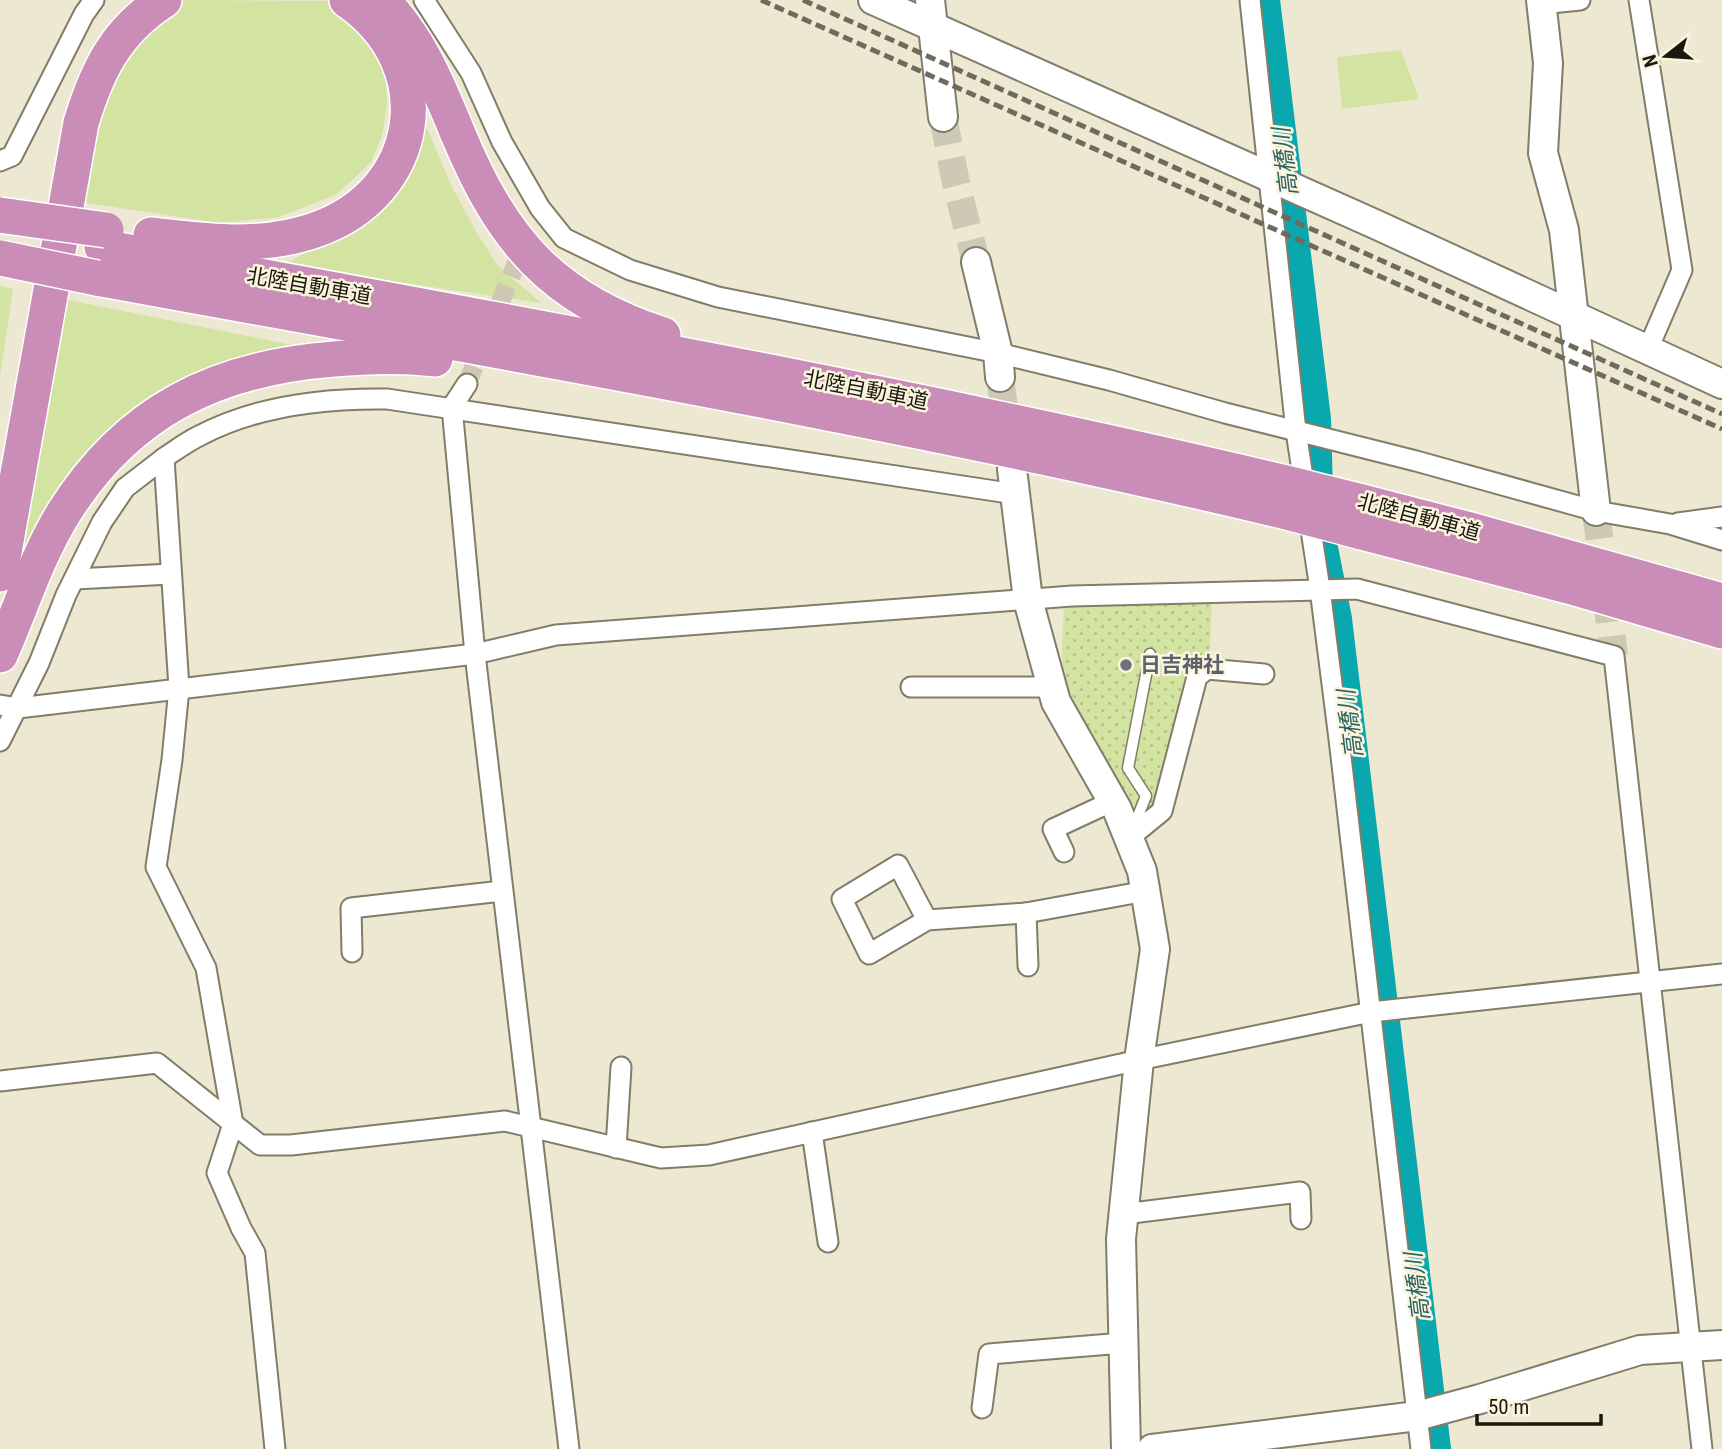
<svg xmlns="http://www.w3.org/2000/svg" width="1722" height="1449" font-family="'Roboto Condensed','Noto Sans JP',sans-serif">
  <defs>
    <pattern id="garden-dots" width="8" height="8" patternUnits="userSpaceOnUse" patternTransform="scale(1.75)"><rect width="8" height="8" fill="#d3e3a1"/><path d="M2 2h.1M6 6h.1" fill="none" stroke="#b5c289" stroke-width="1.8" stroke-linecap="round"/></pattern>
  </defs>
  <rect width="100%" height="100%" fill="#ede8d1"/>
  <g fill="#d3e3a1">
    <polygon points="182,0 331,1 356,25 385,68 387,102 383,133 371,162 337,194 279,217 220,223 81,202 112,61 168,8"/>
    <polygon points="1401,50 1419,99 1342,109 1337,57"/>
    <polygon points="420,112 451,185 478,235 498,266 541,303 284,265 368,217 415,166"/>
    <polygon points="0,286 13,289 0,377"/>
    <polygon points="63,299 307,348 175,386 1,609 34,464"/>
  </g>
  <polygon fill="url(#garden-dots)" points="1212,603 1209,663 1174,809 1142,836 1064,698 1062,648 1064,606"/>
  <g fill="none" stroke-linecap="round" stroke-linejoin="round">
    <polyline stroke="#09a7ae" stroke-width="30" points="1265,0 1316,419 1319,528 1337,619 1436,1449"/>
    <polyline stroke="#cdc9b4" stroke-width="19" stroke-dasharray="19 10" stroke-linecap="butt" points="467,384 525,242"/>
    <g stroke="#cdc9b4" stroke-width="28" stroke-dasharray="28 14" stroke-linecap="butt">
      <polyline points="943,117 956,183 976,262"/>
      <polyline points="1000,377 1008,439"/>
      <polyline points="1596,511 1614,656"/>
    </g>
    <defs>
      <polyline id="lane" points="1132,831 1146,796 1128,768 1150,654"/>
      <g id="street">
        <polyline points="424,0 471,73 502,142 540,208 564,238 630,270 718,297 998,353 1109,380 1225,413 1416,461 1596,511 1670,524 1722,540"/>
        <polyline points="1250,0 1296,431 1320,589 1339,739 1421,1449"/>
        <polyline points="1639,0 1682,270 1648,349"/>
        <polyline points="1541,4 1580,0"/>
        <polyline points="0,161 12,156 84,14 94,0"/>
        <polyline points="467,384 452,407 475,654 569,1449"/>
        <polyline points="1678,523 1722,517"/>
        <polyline points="75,579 171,574"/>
        <polyline points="911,687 1052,687"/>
        <polyline points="0,705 18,708 475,654 556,635 1072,596 1357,589 1614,656 1702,1449"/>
        <polyline points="0,741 39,663 66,595 102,522 125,488 164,458"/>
        <polyline points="1129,838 1162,811 1197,677 1207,669 1264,674"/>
        <polyline points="1064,852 1053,829 1113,801"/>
        <polyline points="927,920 898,865 842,899 869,954 927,920 1026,913"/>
        <polyline points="352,952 351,908 502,891"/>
        <polyline points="1028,966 1026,913 1146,891"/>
        <polyline points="0,1081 157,1063 260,1145 291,1145 505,1121 661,1158 709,1155 1139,1060 1371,1012 1722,974"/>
        <polyline points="812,1132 828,1242"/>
        <polyline points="616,1148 621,1067"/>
        <polyline points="1124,1214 1300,1192 1301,1219"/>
        <polyline points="982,1408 989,1354 1123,1343"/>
        <path d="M275,1449L255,1253L241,1228L217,1173L233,1124L206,968L156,867L172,760L179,688L164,458C176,450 188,441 201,435C257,406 324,398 387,399L1015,494"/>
      </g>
      <g id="secondary">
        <polyline points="873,0 1377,225 1722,384"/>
        <polyline points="930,0 943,117"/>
        <polyline points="1541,0 1548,63 1543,153 1564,230 1596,511"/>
        <polyline points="976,262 998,353 1000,377"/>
        <polyline points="1012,469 1028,600 1056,702 1117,809 1142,871 1155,949 1139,1060 1121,1239 1126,1449"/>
        <polyline points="1152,1449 1417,1416 1480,1399 1640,1350 1722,1345"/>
      </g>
      <g id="highway">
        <path d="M382,0C419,38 438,85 458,134C502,240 552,299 663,335"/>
        <path d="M151,235C205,241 262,249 315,230C423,193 442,65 347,0"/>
        <path d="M102,247C498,320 894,390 1286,483"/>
        <path d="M97,278C495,351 894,418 1287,512"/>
        <polyline points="1358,501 1470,530 1722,601"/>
        <polyline points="1358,531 1572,587 1722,631"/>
        <path d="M0,574L81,123C97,70 116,31 164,0"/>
        <path d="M0,655C21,608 36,558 63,514C127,411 216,368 334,359C368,356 402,355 435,359"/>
      </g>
    </defs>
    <use href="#lane" stroke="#817d68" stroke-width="13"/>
    <use href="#street" stroke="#817d68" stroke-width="23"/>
    <use href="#secondary" stroke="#817d68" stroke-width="32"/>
    <use href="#highway" stroke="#fff" stroke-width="38"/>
    <use href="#lane" stroke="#fff" stroke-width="10"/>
    <use href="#street" stroke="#fff" stroke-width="19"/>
    <use href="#secondary" stroke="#fff" stroke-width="28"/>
    <use href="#highway" stroke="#ca8db7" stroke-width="35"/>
    <g stroke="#6e6b5d" stroke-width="5" stroke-dasharray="10 5" stroke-linecap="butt">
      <polyline points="761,0 1722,429"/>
      <polyline points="803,0 1722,414"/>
    </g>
    <defs>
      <g id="highway-bridge">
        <polyline points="0,215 106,230"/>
        <polyline points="0,258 97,278"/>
        <polyline points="1286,483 1358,501"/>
        <polyline points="1287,512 1358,531"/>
      </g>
    </defs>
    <use href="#highway-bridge" stroke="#fff" stroke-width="38" stroke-linecap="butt"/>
    <use href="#highway-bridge" stroke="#ca8db7" stroke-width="35"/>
  </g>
  <circle fill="#6b7280" stroke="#fbf5de" stroke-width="2.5" cx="1126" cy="665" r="7"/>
  <g text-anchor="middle" stroke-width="5" stroke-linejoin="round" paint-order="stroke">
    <g font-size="21" fill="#1a180f" stroke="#fbf5de">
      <text transform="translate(309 286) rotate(10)" y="7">北陸自動車道</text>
      <text transform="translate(866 390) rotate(11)" y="7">北陸自動車道</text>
      <text transform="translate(1419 517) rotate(15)" y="7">北陸自動車道</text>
    </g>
    <g font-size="21" font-weight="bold" fill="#5b616d" stroke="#fbf5de" text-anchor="start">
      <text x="1140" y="672">日吉神社</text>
    </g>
    <g font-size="23" font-style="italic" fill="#2c6264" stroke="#fbf5de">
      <text transform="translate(1285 162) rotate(-97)" y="8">高橋川</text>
      <text transform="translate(1350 724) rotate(-97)" y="8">高橋川</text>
      <text transform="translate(1417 1287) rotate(-97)" y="8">高橋川</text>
    </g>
  </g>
  <g transform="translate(1666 56) rotate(253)" stroke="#fbf5de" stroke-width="5" paint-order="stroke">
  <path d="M0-5L12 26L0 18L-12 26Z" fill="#1a180f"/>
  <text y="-10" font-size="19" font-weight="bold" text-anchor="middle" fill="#1a180f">N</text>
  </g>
  <path d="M1477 1414v10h124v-10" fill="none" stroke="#1a180f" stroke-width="3.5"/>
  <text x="1488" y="1414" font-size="21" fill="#1a180f" stroke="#fbf5de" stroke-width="5" paint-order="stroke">50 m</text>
</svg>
